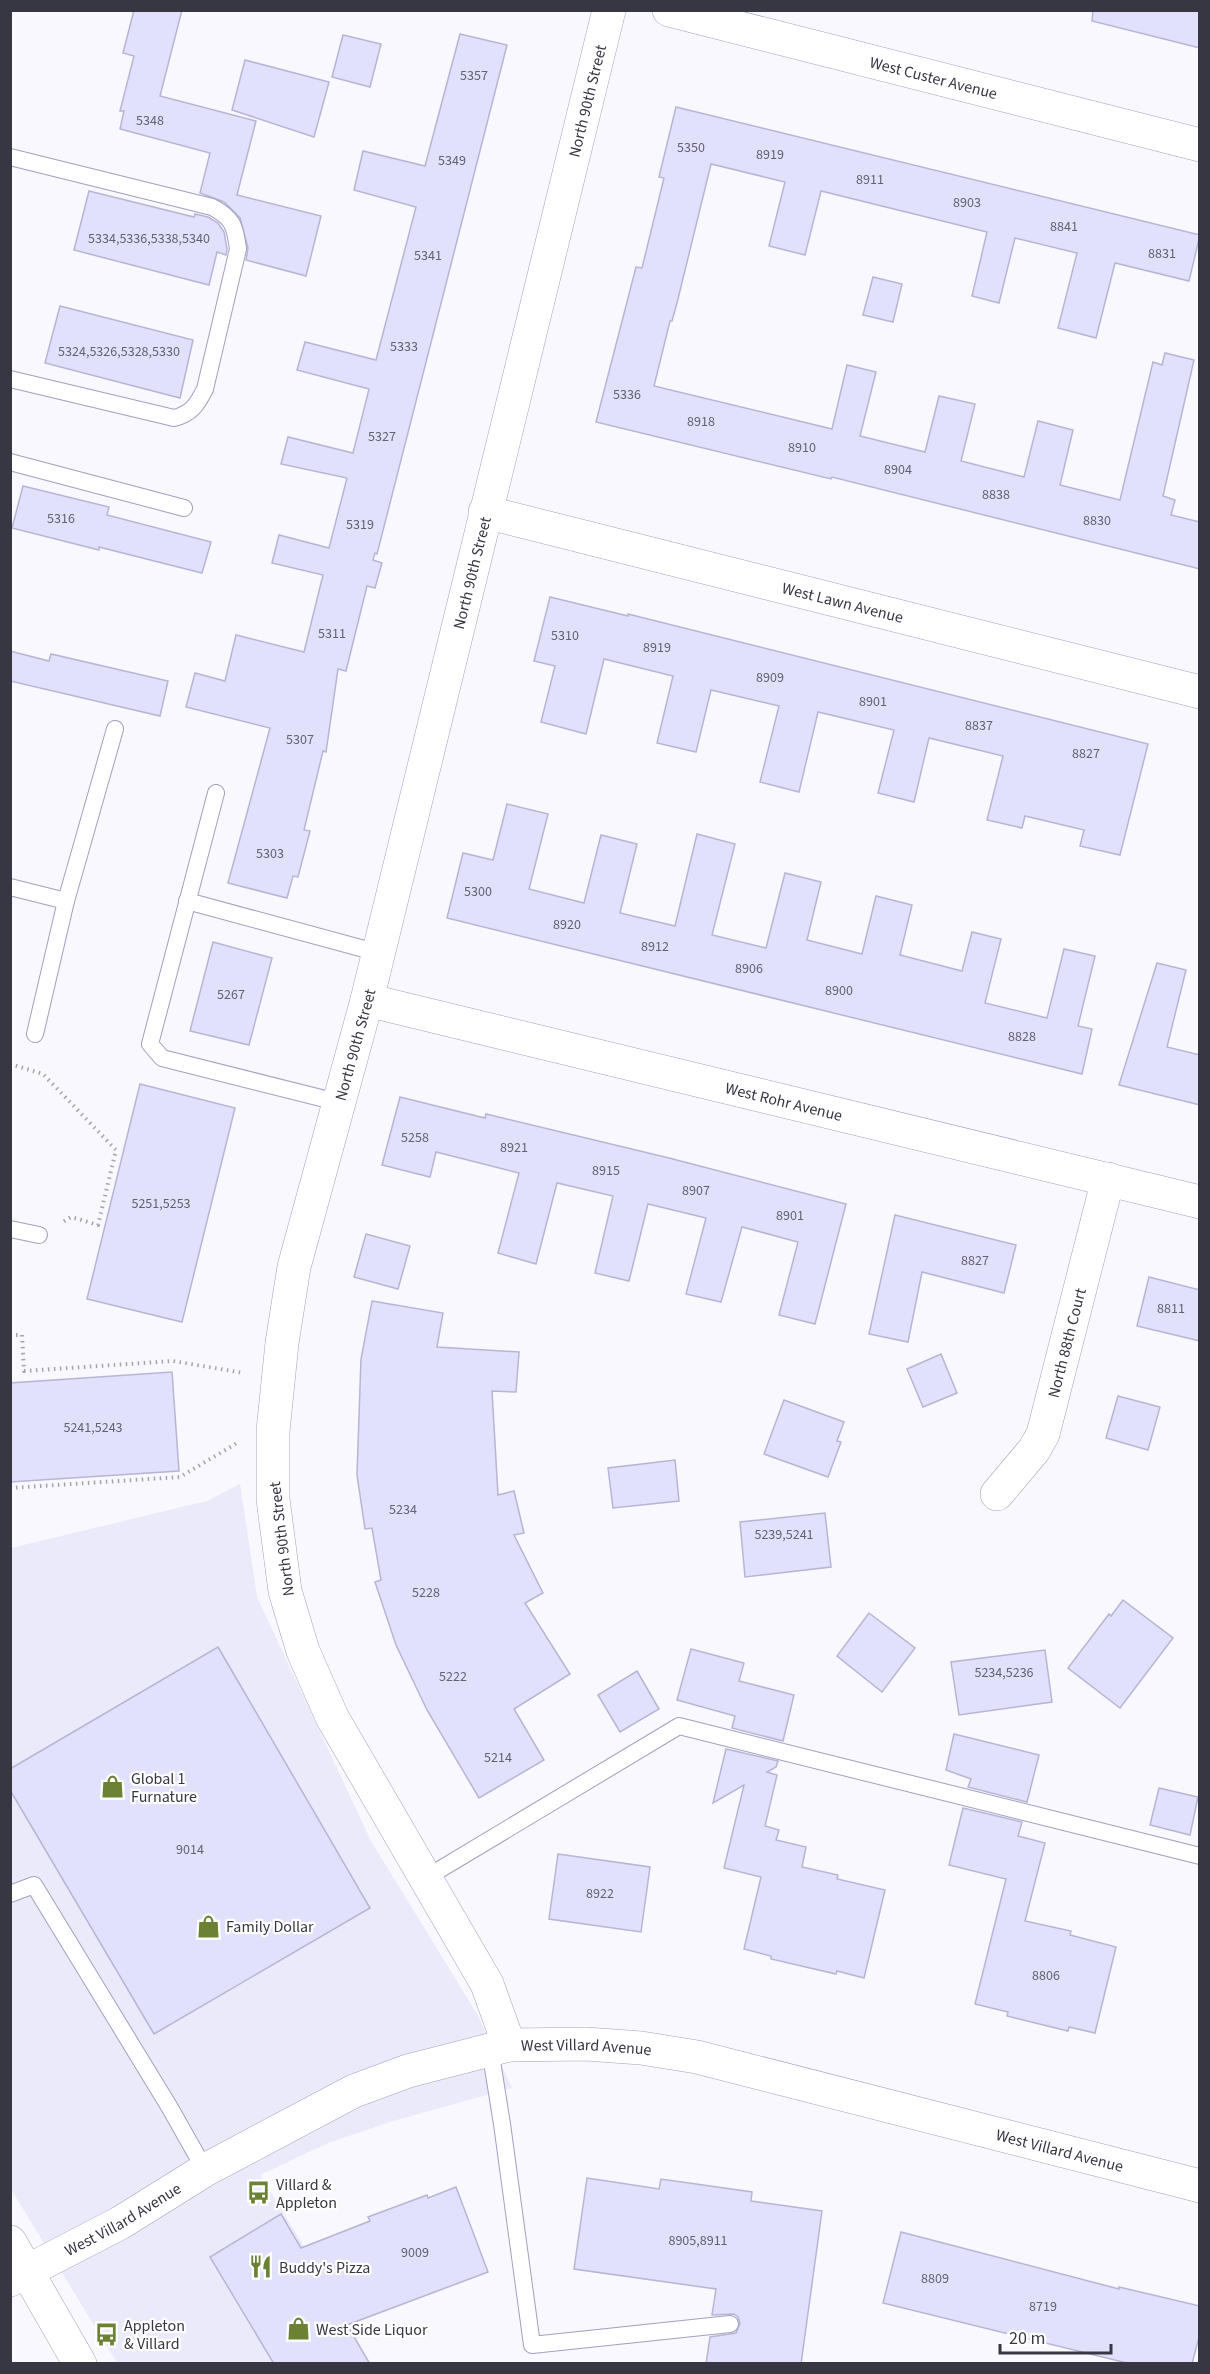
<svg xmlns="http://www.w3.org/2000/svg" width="1210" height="2374" font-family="'Source Sans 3',sans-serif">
  <rect width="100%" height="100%" fill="#f8f8fe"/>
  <polygon fill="#eaeafa" points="240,1484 257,1597 371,1841 477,2014 512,2088 393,2121 328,2143 260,2175 360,2337 318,2363 117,2363 11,2189 11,1548 207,1501"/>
  <g fill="#e2e1fc" stroke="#b6b5d5" stroke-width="1.5">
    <polygon points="134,10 182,10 160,96 256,121 237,195 321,216 306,276 246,260 248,248 240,218 224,202 200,193 210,153 120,129 124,111 120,111 134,56 123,53"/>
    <polygon points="1093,10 1200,10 1200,48 1092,21"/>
    <polygon points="460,34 507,45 377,554 375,553 373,560 382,563 375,588 367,586 346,671 338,669 326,752 323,751 304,830 310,831 298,877 293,876 287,898 228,883 270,728 186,707 195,673 225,681 236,635 304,652 323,575 272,563 279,535 329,548 347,478 281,464 288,437 353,453 369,389 297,370 305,342 376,360 416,207 354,190 363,151 425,166"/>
    <polygon points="343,35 381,44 370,87 332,77"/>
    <polygon points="245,60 329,82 314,137 232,110"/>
    <polygon points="676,107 1200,235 1189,281 1115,263 1096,338 1058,328 1077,253 1015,238 999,303 972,296 987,232 821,191 805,255 769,246 785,182 711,164 677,303 672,321 670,321 654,386 832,429 847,365 876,372 860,436 925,452 939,396 975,404 961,461 1024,477 1038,421 1073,430 1060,485 1120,500 1153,362 1162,365 1165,353 1194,360 1163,496 1175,500 1171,515 1200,522 1200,569 832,477 831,479 596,422 636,267 642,268 664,178 659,177"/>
    <polygon points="89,191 194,217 195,214 208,217 218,223 224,232 227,249 226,255 217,252 209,285 74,250"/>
    <polygon points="873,277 902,284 893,322 863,315"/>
    <polygon points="60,306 193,340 180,398 45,363"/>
    <polygon points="23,486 109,507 107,515 211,542 202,573 99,547 99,550 12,528"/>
    <polygon points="550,597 628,616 628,614 1148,744 1120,855 1080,846 1084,830 1025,816 1022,828 987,820 1003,756 929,738 914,802 878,793 894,730 818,712 799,792 760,782 779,706 711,690 696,752 657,743 673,676 604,659 586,734 541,722 555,666 534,661"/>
    <polygon points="10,651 49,661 51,654 168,681 160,716 10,681"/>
    <polygon points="507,804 548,814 529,889 584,903 601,835 637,844 620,913 675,926 697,834 735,844 712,935 766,948 785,873 821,882 807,940 862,954 876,896 912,905 900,955 962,971 972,932 1001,939 985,1003 1047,1018 1064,949 1095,956 1078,1026 1092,1029 1082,1074 447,918 463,853 493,860"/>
    <polygon points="213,942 272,958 249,1045 190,1031"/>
    <polygon points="1157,963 1186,970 1167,1047 1200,1055 1200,1105 1119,1085"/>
    <polygon points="140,1084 235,1108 182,1322 87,1299"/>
    <polygon points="400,1097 485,1118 486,1114 669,1158 846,1204 815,1324 779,1315 798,1242 742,1227 721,1302 686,1294 706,1218 648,1204 629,1281 595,1273 613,1196 557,1183 536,1264 498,1253 519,1173 436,1152 430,1177 382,1165"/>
    <polygon points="895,1215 1016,1245 1004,1293 922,1272 908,1342 869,1334"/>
    <polygon points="366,1234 410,1246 398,1289 354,1277"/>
    <polygon points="1149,1277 1200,1290 1200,1341 1137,1326"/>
    <polygon points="372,1301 443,1313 437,1347 519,1352 516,1392 492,1391 498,1495 514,1491 524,1533 514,1535 543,1593 525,1603 570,1674 514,1709 544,1760 479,1798 427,1710 396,1645 375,1582 381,1580 372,1528 365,1529 357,1475 361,1359"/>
    <polygon points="941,1354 957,1393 923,1407 907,1369"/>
    <polygon points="172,1372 179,1471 10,1482 10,1383"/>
    <polygon points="1118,1396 1160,1407 1148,1450 1106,1438"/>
    <polygon points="784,1400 844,1422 837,1441 841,1442 828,1477 764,1454"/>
    <polygon points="675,1460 679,1501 613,1508 608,1468"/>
    <polygon points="825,1513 831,1567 745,1577 740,1522"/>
    <polygon points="1123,1600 1173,1638 1120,1708 1068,1668 1109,1614 1111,1616"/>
    <polygon points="869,1613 915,1648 882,1692 837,1656"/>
    <polygon points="218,1647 370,1908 154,2034 10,1790 10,1769"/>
    <polygon points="691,1649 744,1663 739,1681 794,1695 783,1741 732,1728 735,1716 677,1700"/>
    <polygon points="1045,1650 1052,1702 959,1715 951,1662"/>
    <polygon points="637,1671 659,1709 620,1732 598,1695"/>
    <polygon points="954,1734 1039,1755 1027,1802 968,1787 971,1779 946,1770"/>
    <polygon points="726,1749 778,1761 776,1767 767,1772 777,1775 765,1826 779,1830 776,1840 806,1847 802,1867 838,1875 837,1879 885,1890 864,1978 837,1971 836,1974 771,1959 771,1956 744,1949 761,1877 724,1868 744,1785 713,1803"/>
    <polygon points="1159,1788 1198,1797 1190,1835 1150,1825"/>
    <polygon points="963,1808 1022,1822 1018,1836 1045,1843 1025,1921 1071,1931 1070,1935 1116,1947 1095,2033 1069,2027 1068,2031 1007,2016 1008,2012 975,2004 1006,1879 949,1865"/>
    <polygon points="558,1854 650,1867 641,1932 549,1919"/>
    <polygon points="587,2178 659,2189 661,2179 752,2192 751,2201 822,2211 801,2364 706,2364 710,2337 736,2333 740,2323 738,2317 734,2314 712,2315 716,2289 574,2269"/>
    <polygon points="456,2187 488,2272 347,2325 370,2364 274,2364 210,2257 281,2214 301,2248 370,2221 368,2217 427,2195 428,2198"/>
    <polygon points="901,2232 1119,2289 1119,2287 1200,2306 1200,2333 1192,2364 1131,2364 883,2303"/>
  </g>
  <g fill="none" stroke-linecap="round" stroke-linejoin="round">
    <defs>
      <g id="service">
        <path d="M10,157L212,207C233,218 235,226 238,249L205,389C197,405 191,414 174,418L10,379"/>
        <polyline points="10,462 184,508"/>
        <polyline points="216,793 150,1044 162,1058 341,1103"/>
        <polyline points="10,887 66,901 115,729"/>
        <polyline points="187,901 379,953"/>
        <polyline points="35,1034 66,901"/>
        <polyline points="10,1229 39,1235"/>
        <polyline points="424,1879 679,1726 1200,1856"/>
        <polyline points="10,1894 34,1885 170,2108 205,2170"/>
        <polyline points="490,2049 502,2124 532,2345 730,2324"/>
      </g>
      <g id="minor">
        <path id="s1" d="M669,10L1200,145"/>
        <path id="s2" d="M485,512L1200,692"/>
        <path id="s3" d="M367,1000L1200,1202"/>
        <path id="s4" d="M997,1494L1034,1450L1043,1434L1108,1179"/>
        <path id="s5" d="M509,2045L487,1984L332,1717L303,1651L285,1591L273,1499V1431L282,1343L294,1267L367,1000L609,10"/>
      </g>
      <g id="tertiary">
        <path id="s6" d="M10,2280L120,2223L205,2170L354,2091L408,2071L509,2045L586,2044L641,2048L697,2057L1200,2186"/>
      </g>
      <polyline id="primary" points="10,2242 80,2364"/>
    </defs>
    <use href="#service" stroke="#a1a0bf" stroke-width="18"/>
    <use href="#minor" stroke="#a1a0bf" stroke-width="34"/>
    <use href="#tertiary" stroke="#a1a0bf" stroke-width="34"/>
    <use href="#primary" stroke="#a1a0bf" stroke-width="34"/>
    <g stroke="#a4a4ad" stroke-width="4" stroke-dasharray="1.5 4.5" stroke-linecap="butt">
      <polyline points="10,1064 43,1074 116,1150 98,1225 71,1217 61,1223"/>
      <polyline points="10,1335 22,1335 24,1371 173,1361 244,1373"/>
      <polyline points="10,1488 180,1477 237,1443"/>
    </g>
    <use href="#service" stroke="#fff" stroke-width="16"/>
    <use href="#minor" stroke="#fff" stroke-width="33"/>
    <use href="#tertiary" stroke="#fff" stroke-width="33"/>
    <use href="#primary" stroke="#fff" stroke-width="33"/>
  </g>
  <defs>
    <symbol id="shop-bare" viewBox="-9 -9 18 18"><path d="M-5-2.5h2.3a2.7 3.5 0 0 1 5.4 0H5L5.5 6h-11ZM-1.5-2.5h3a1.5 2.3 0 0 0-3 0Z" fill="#6b8133" stroke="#fff" stroke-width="2.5" paint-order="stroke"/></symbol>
    <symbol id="bus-bare" viewBox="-9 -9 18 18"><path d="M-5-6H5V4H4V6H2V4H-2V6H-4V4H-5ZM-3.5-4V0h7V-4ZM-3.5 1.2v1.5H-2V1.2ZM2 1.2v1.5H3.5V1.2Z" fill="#6b8133" stroke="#fff" stroke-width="2.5" paint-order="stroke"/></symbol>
    <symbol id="restaurant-bare" viewBox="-9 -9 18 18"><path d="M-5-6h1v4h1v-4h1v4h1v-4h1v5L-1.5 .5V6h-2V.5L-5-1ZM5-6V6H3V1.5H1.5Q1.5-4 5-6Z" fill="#6b8133" stroke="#fff" stroke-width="2.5" paint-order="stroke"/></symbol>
  </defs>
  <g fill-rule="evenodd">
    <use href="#shop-bare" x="96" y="1770" width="33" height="33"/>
    <use href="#shop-bare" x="192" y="1910" width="33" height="33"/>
    <use href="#bus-bare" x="242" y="2176" width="33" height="33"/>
    <use href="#restaurant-bare" x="244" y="2250" width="33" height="33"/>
    <use href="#shop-bare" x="282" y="2312" width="33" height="33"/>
    <use href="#bus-bare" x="90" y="2318" width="33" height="33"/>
  </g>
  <g text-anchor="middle" stroke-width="4.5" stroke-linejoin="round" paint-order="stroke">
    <g font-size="14" fill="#626272">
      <text x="474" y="80">5357</text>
      <text x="150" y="125">5348</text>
      <text x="691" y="152">5350</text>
      <text x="770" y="159">8919</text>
      <text x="452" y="165">5349</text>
      <text x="870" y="184">8911</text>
      <text x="967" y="207">8903</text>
      <text x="1064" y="231">8841</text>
      <text x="149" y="243">5334,5336,5338,5340</text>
      <text x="1162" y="258">8831</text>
      <text x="428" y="260">5341</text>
      <text x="404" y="351">5333</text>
      <text x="119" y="356">5324,5326,5328,5330</text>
      <text x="627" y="399">5336</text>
      <text x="701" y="426">8918</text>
      <text x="382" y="441">5327</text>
      <text x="802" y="452">8910</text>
      <text x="898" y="474">8904</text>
      <text x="996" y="499">8838</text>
      <text x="61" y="523">5316</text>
      <text x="1097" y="525">8830</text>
      <text x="360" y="529">5319</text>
      <text x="332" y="638">5311</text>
      <text x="565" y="640">5310</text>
      <text x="657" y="652">8919</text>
      <text x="770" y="682">8909</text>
      <text x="873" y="706">8901</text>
      <text x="979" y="730">8837</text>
      <text x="300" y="744">5307</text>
      <text x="1086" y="758">8827</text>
      <text x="270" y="858">5303</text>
      <text x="478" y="896">5300</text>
      <text x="567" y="929">8920</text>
      <text x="655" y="951">8912</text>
      <text x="749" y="973">8906</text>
      <text x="839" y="995">8900</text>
      <text x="231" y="999">5267</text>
      <text x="1022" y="1041">8828</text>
      <text x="415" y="1142">5258</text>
      <text x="514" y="1152">8921</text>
      <text x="606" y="1175">8915</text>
      <text x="696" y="1195">8907</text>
      <text x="161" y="1208">5251,5253</text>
      <text x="790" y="1220">8901</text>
      <text x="975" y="1265">8827</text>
      <text x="1171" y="1313">8811</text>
      <text x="93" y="1432">5241,5243</text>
      <text x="403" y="1514">5234</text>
      <text x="784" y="1539">5239,5241</text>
      <text x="426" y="1597">5228</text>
      <text x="1004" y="1677">5234,5236</text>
      <text x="453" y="1681">5222</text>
      <text x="498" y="1762">5214</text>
      <text x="190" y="1854">9014</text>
      <text x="600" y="1898">8922</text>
      <text x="1046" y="1980">8806</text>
      <text x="698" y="2245">8905,8911</text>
      <text x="415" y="2257">9009</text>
      <text x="935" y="2283">8809</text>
      <text x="1043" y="2311">8719</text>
    </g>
    <g font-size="16" fill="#373744" stroke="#fff">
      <text dy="6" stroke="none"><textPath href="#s1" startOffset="273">West Custer Avenue</textPath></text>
      <text dy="6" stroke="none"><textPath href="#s5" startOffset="2037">North 90th Street</textPath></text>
      <text dy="6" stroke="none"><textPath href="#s5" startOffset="1551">North 90th Street</textPath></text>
      <text dy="6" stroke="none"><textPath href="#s2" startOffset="369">West Lawn Avenue</textPath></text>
      <text dy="6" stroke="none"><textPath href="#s5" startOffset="1065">North 90th Street</textPath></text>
      <text dy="6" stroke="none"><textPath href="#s3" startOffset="429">West Rohr Avenue</textPath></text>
      <text dy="6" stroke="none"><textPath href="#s4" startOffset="170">North 88th Court</textPath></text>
      <text transform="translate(281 1539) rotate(-97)" y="6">North 90th Street</text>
      <text dy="6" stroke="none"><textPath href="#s6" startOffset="632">West Villard Avenue</textPath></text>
      <text dy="6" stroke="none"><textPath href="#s6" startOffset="1118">West Villard Avenue</textPath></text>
      <text dy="6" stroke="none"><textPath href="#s6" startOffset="128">West Villard Avenue</textPath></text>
    </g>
    <g font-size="16" fill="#373744" stroke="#fff" text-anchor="start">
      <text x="131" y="1784">Global 1<tspan x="131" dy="18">Furnature</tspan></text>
      <text x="226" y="1932">Family Dollar</text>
      <text x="276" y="2190">Villard &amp;<tspan x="276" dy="18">Appleton</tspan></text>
      <text x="279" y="2273">Buddy's Pizza</text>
      <text x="124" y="2331">Appleton<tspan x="124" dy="18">&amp; Villard</tspan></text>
      <text x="316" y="2335">West Side Liquor</text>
    </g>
  </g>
  <rect width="1210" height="2374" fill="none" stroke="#373744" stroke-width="24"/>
  <path d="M1000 2344v9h111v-9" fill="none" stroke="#373744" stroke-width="3"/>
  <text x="1009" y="2344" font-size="18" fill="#373744" stroke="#ffffff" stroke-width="4.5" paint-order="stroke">20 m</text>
</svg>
